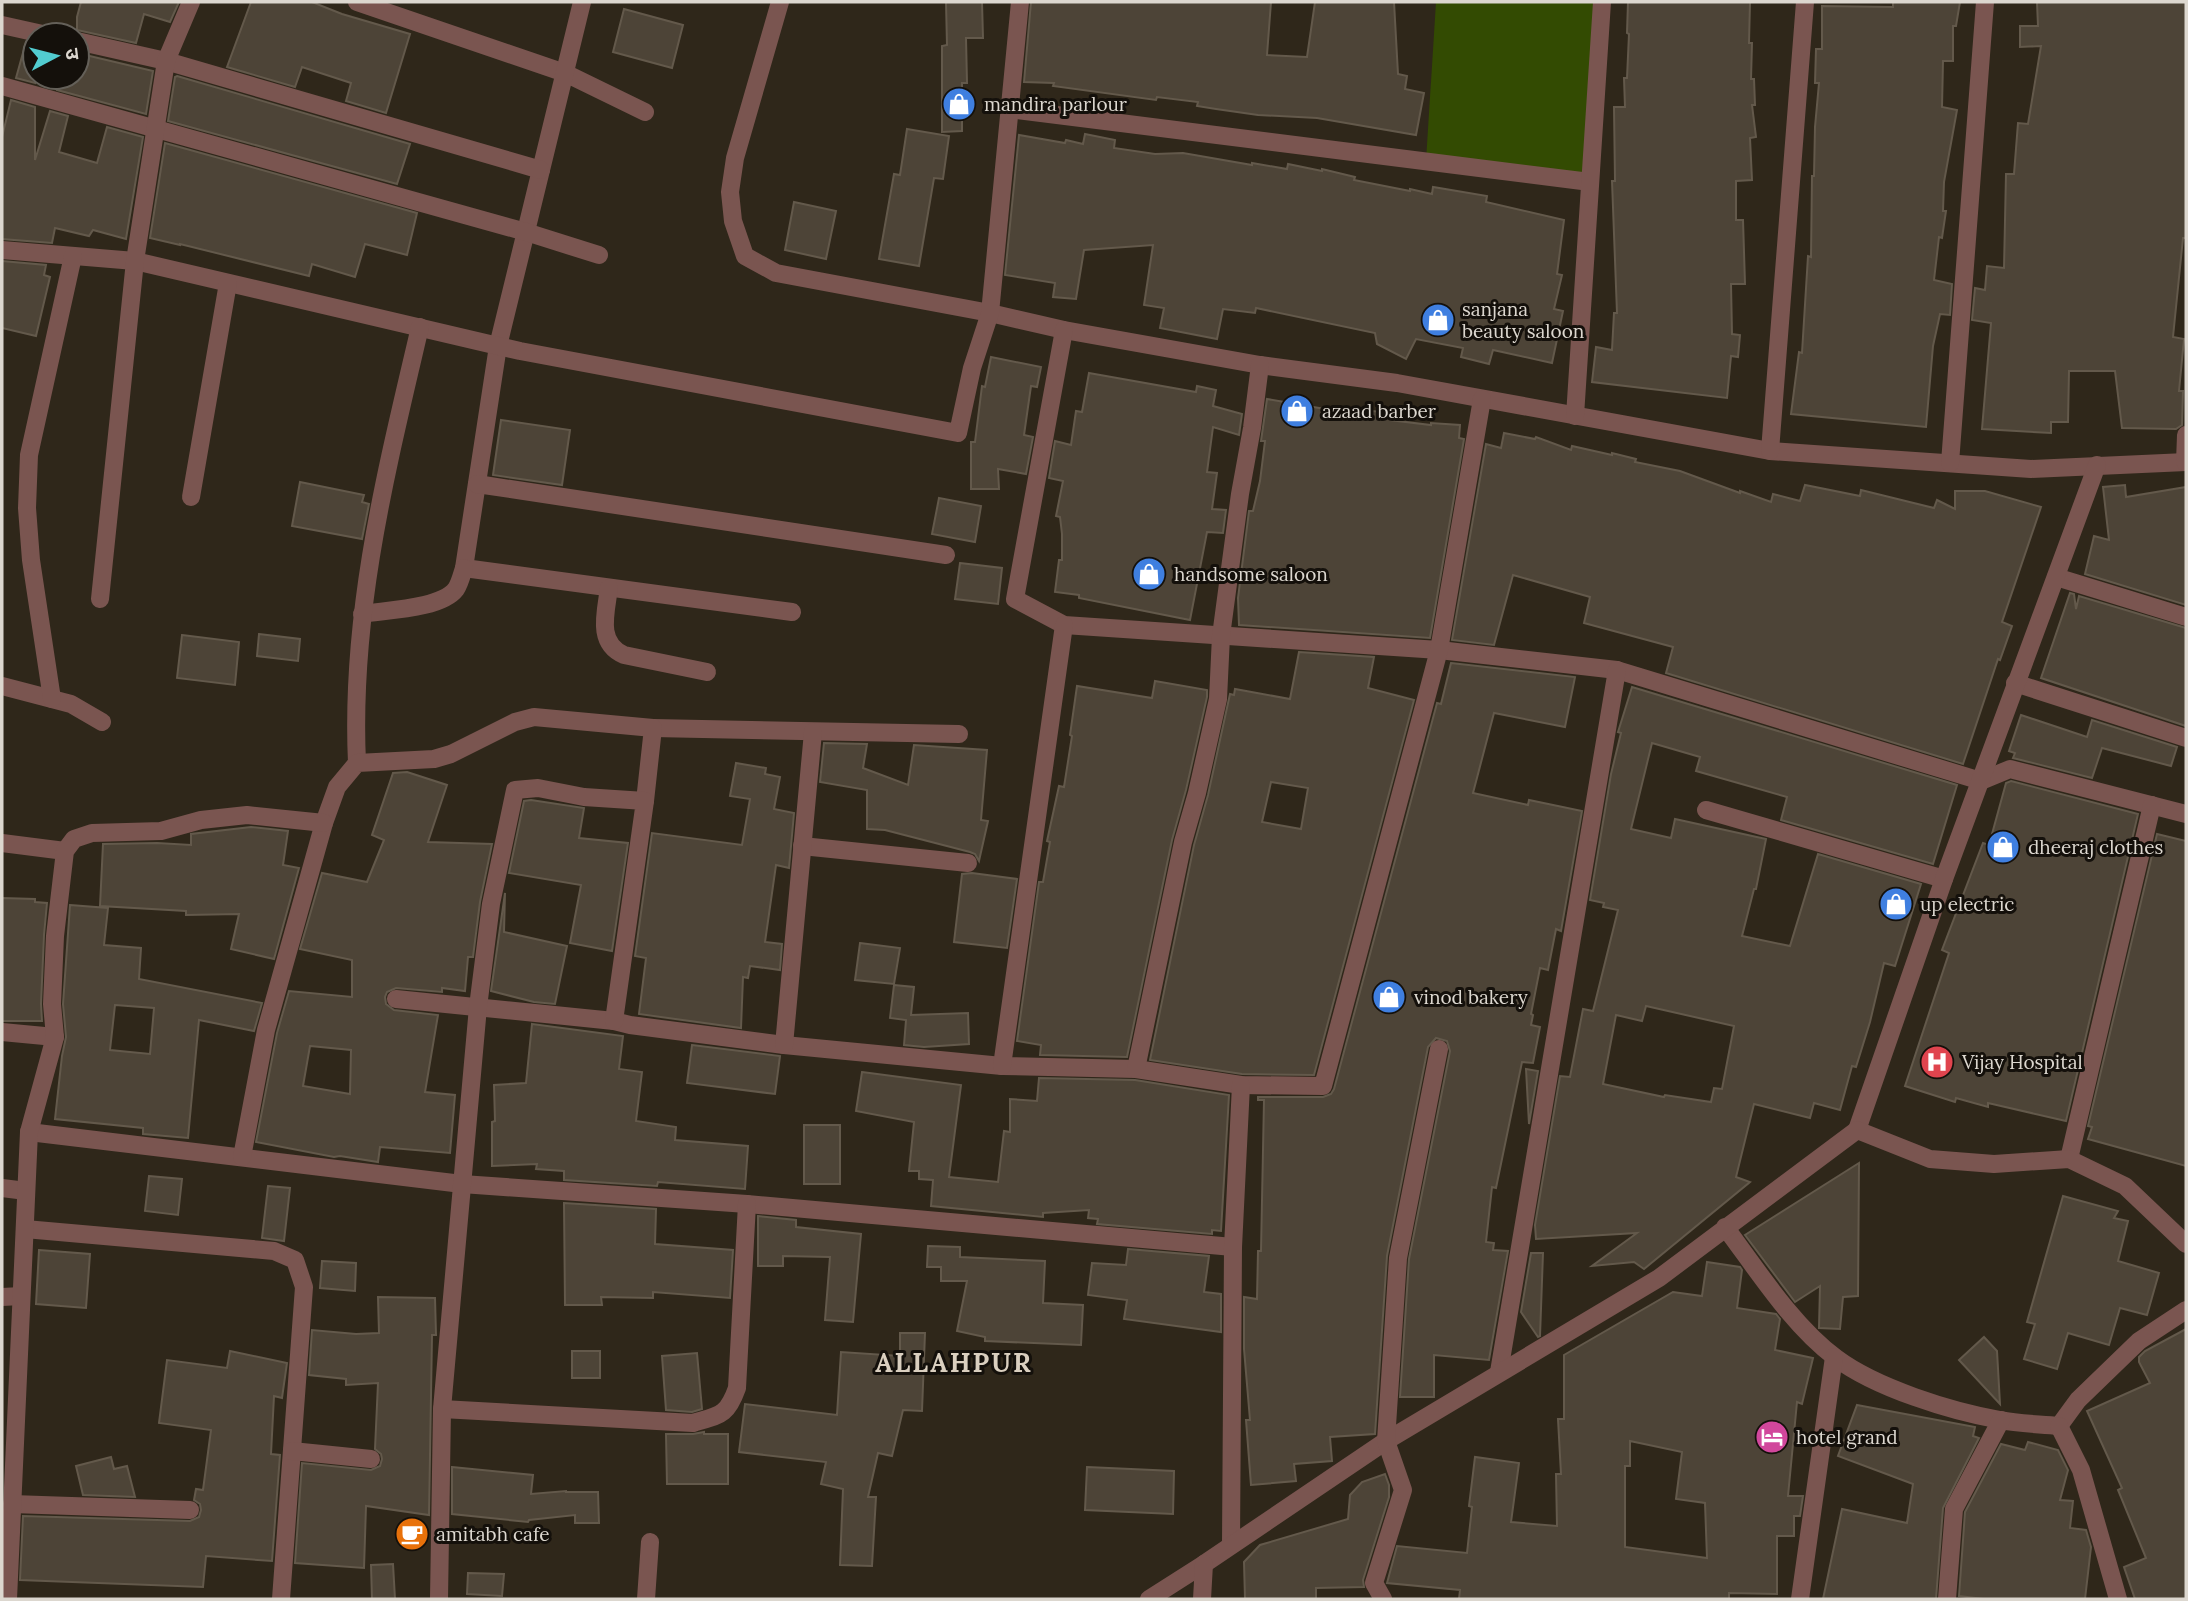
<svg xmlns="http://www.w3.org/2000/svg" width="2188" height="1601" font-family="Lora,'Noto Sans Devanagari',serif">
  <rect width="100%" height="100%" fill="#2f271a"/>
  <polygon fill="#334b02" points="1436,2 1602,2 1590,182 1426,161"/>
  <g fill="#4d4437" stroke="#63594b" stroke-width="2" fill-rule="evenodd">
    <polygon points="81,2 179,2 170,22 144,14 136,43 77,30 77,17"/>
    <polygon points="251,2 312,2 342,14 410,34 386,113 346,101 351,83 302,67 295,87 227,67"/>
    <polygon points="946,2 982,2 983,38 966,38 967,83 962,83 962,131 942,132 942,46 947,45"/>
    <polygon points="1031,2 1271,2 1267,55 1307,57 1315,2 1394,2 1398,74 1407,76 1405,89 1424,93 1416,135 1317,118 1258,115 1216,109 1197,106 1198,102 1157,97 1156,100 1053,86 1054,83 1024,82"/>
    <polygon points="1628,2 1750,2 1749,43 1752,43 1751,79 1754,79 1755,105 1752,105 1756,137 1750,138 1752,180 1736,181 1736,220 1743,220 1745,284 1731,284 1732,334 1740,335 1738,357 1731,356 1727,398 1592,382 1596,347 1612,350 1614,313 1617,313 1612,181 1615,181 1614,107 1625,107 1624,78 1627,78 1629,34 1627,33"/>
    <polygon points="1893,2 1960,2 1956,26 1953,26 1953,61 1943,61 1942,107 1957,110 1944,182 1943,211 1946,211 1942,238 1939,237 1934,280 1952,284 1950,315 1940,314 1933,346 1926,427 1791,414 1799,352 1802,353 1808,256 1811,257 1812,176 1814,176 1815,127 1819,83 1815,83 1816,49 1822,49 1822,6 1893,7"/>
    <polygon points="2037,2 2186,2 2186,238 2183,238 2173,337 2184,339 2179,391 2183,391 2182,425 2176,429 2122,428 2115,371 2069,371 2068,422 2051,422 2051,433 1982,429 1991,323 1972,320 1975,288 1985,290 1987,266 2004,268 2006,174 2014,174 2018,123 2028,124 2041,46 2020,47 2020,26 2038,26"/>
    <polygon points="624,9 683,25 672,68 613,52"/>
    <polygon points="26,42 35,44 35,83 16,78"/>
    <polygon points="77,53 153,71 146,114 57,90 60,77 77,77"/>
    <polygon points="177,76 410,144 397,184 168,121 175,77"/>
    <polygon points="11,100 35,107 35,160 50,111 68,116 59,152 97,163 107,127 143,137 126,239 93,230 89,236 55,228 52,243 2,239 2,137"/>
    <polygon points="907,129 949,136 943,179 934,178 919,266 879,259 894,174 900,175"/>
    <polygon points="1085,134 1115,140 1114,148 1155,154 1183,153 1252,165 1252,163 1287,169 1288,164 1322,171 1322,169 1355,177 1354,180 1410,191 1410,189 1432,194 1433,187 1487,196 1486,202 1564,220 1557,274 1562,275 1554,309 1563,311 1552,363 1493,350 1489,364 1461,357 1463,348 1416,339 1406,359 1377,344 1375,333 1256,308 1255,313 1223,309 1217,339 1160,328 1164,308 1144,305 1153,245 1084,250 1076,299 1053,297 1055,283 1005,275 1019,135 1065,143 1066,140 1083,144"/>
    <polygon points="165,143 417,213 407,255 365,244 355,277 312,264 309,276 180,244 180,245 150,238"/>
    <polygon points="794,202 836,211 826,259 785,250"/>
    <polygon points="2,261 46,265 44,275 50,277 36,336 2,328"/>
    <polygon points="991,357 1041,367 1037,387 1031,386 1024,435 1033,437 1026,474 998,469 999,489 971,489 971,442 975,442 982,386 985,387"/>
    <polygon points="1089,373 1196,392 1197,386 1216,390 1213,406 1242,414 1239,435 1213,427 1207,472 1217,473 1212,509 1226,510 1223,533 1207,532 1190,620 1079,598 1079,595 1055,592 1059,560 1062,560 1062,534 1060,517 1056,516 1063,481 1049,478 1055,441 1071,445 1076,411 1082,412"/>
    <polygon points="1267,399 1325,409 1390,412 1390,420 1431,425 1431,423 1460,425 1459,438 1464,439 1430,638 1239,625 1238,598 1249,511 1253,511 1260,481 1265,441 1261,441"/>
    <polygon points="501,420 570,430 562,485 493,475"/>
    <polygon points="1504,433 1535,439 1536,437 1571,450 1572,446 1612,455 1612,453 1636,459 1635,462 1680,471 1740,493 1740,491 1771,502 1773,494 1800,501 1805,485 1860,496 1861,490 1934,508 1937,500 1955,509 1955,491 1985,491 2041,507 2002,622 2012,626 2000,660 1998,659 1963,764 1666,673 1673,647 1584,623 1590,597 1513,575 1494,645 1452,640 1486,444 1501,448"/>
    <polygon points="300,482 364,495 362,502 369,504 362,539 292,526"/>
    <polygon points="2125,485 2126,497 2186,487 2186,605 2085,574 2094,536 2109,540 2103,487"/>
    <polygon points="939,498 981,506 975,542 932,534"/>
    <polygon points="960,563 1002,568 998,604 955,599"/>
    <polygon points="2070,593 2074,594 2076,609 2079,596 2186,628 2186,726 2041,678"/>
    <polygon points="259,634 300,639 298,661 257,656"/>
    <polygon points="182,635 239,642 235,685 177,678"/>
    <path d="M1299,652L1374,657L1368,688L1414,700L1314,1075L1242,1074L1150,1060L1194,845L1208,795L1230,694L1234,695L1235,689L1290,699ZM1271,782L1308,788L1301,829L1262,822Z"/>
    <polygon points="1451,663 1575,677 1565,727 1494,713 1473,793 1528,805 1529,800 1582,811 1561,931 1556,929 1548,970 1540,968 1531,1014 1533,1015 1531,1025 1540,1027 1533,1063 1522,1062 1496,1188 1492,1187 1486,1242 1494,1243 1493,1250 1508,1251 1489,1360 1434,1355 1434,1397 1400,1397 1409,1259 1450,1051 1447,1041 1436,1038 1428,1047 1387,1256 1375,1434 1330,1437 1332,1461 1294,1464 1296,1481 1251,1485 1246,1420 1250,1420 1244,1349 1244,1297 1257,1299 1258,1251 1261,1251 1264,1100 1258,1100 1258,1097 1323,1097 1331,1094 1334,1089 1437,703 1441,704"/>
    <polygon points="1155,681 1207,690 1207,697 1186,790 1172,840 1127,1057 1040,1055 1041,1045 1017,1041 1039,882 1043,882 1050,842 1047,841 1059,786 1064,787 1072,736 1070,735 1077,686 1152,698"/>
    <path d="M1632,687L1957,785L1933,864L1781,820L1787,797L1696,771L1700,757L1652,743L1631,829L1671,838L1675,819L1766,839L1756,889H1754L1742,936L1790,946L1818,854L1921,884L1895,966L1884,963L1870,1022L1856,1067L1852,1066L1840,1110L1814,1103L1810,1118L1754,1104L1736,1177L1750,1182L1644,1269L1634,1262L1592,1266L1637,1233L1536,1239L1535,1225L1560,1076L1570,1077L1583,1009L1593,1011L1618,910L1603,907L1604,903L1590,900L1611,774L1621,733L1618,732ZM1646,1006L1734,1026L1722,1089L1714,1088L1711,1102L1665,1095L1664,1097L1603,1084L1616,1015L1642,1021Z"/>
    <polygon points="2021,715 2087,737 2092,720 2177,747 2171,766 2102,748 2092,778 2013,758 2015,753 2009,751"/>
    <polygon points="824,743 867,744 863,768 908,785 914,745 987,750 981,820 988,821 979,861 975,854 970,852 885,830 867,829 867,790 820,782"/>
    <polygon points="736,763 766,768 765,774 780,777 774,809 794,813 789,868 776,865 765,942 782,944 780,970 750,966 748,978 743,977 741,1028 639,1014 646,958 635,956 652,833 742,845 750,799 730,796"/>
    <path d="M407,772L447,785L428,842L492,844L480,902L473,957H468L465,991L442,988V992L396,988L387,992L385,997L386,1004L394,1010L438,1015L425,1092L455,1095L450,1153L380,1147L378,1162L340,1156L334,1157L256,1142L277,1033L289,991L352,997V960L300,949L322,873L367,882L384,840L372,835L393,773ZM310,1046L351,1050L350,1094L303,1086Z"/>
    <polygon points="2011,781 2138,814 2066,1121 1988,1103 1988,1107 1956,1098 1955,1102 1905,1086 1949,953 1942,950 1983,843 1989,845 2006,783"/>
    <polygon points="531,800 584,808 579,838 628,843 612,951 570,943 581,885 509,873 524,801"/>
    <polygon points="251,827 288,831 283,865 299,868 274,959 231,949 239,914 186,915 186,911 100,906 103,844 157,843 191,845 191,834"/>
    <polygon points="2157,834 2186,841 2186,1166 2088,1139 2092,1127 2088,1126"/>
    <polygon points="972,873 1017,879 1007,948 954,942 962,874"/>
    <polygon points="505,893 504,932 567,946 555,1004 534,1002 491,991"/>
    <polygon points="2,898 35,899 35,902 47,903 44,935 41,1004 42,1021 2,1021"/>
    <path d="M70,905L108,908L104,945L141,948L139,979L262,1003L254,1031L199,1020L188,1138L143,1134V1128L55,1119L62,1056L66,1037L63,1004ZM115,1005L154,1008L150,1054L110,1050Z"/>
    <polygon points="860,943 900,948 894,984 855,980"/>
    <polygon points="894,985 914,987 911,1015 968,1013 969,1044 924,1047 904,1045 906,1020 890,1018"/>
    <polygon points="532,1024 623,1036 619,1069 642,1072 636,1121 676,1127 675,1140 748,1146 745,1189 658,1182 657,1186 564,1180 564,1171 536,1169 537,1164 492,1166 492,1122 495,1121 494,1085 526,1083"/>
    <polygon points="692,1045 780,1056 775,1094 687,1083"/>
    <polygon points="1526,1069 1538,1071 1529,1124"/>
    <polygon points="862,1072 961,1085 949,1177 998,1182 1004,1131 1010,1132 1010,1099 1037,1101 1039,1078 1135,1080 1229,1095 1221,1231 1212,1230 1212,1234 1097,1224 1098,1219 1088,1218 1089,1210 1043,1213 1043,1217 931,1206 933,1180 919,1179 919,1171 909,1171 914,1122 856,1111"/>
    <rect x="804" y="1125" width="36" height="59"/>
    <polygon points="1859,1163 1858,1296 1843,1297 1840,1329 1819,1328 1820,1286 1795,1302 1745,1235"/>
    <polygon points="149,1176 182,1179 178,1215 145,1211"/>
    <polygon points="268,1186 290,1188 284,1241 262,1238"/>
    <polygon points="2063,1196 2118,1211 2114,1218 2128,1221 2118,1261 2159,1273 2147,1315 2120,1308 2109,1345 2068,1333 2057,1369 2024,1359 2035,1324 2027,1322"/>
    <polygon points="564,1203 656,1209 655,1244 733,1250 730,1298 653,1292 653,1298 601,1297 602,1305 565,1305"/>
    <polygon points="758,1216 796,1220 796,1227 861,1234 853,1322 825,1320 830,1257 783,1256 783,1266 758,1266"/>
    <polygon points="928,1246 960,1247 960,1257 1045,1261 1043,1303 1083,1305 1081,1345 985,1341 985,1337 957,1331 967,1281 941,1281 941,1267 927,1267"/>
    <polygon points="1128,1249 1209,1256 1204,1292 1221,1294 1221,1332 1124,1319 1127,1300 1088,1295 1092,1263 1126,1265"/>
    <polygon points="39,1250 90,1254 86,1308 36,1304"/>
    <polygon points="1531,1253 1543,1253 1540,1336 1538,1337 1521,1312"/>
    <polygon points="322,1261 356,1263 355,1291 320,1288"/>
    <path d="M1707,1262L1740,1267L1742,1270L1737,1308L1776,1314L1780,1319L1775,1350L1813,1358L1802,1404L1797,1402L1788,1496H1803L1800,1516H1794V1536H1777V1594L1729,1593V1599H1459L1460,1590L1387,1583L1397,1546L1467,1553L1472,1507L1469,1506L1475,1457L1519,1463L1511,1522L1557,1526L1556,1474H1561L1558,1419H1564V1355L1673,1292L1702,1296ZM1630,1441L1682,1452L1676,1499L1705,1503L1707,1558L1625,1547V1466H1630Z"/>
    <polygon points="378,1297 435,1298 436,1335 432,1335 429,1515 366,1506 364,1568 295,1563 302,1463 371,1470 380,1466 382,1459 381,1454 375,1449 378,1383 346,1385 346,1379 309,1375 312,1330 356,1334 379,1333"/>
    <polygon points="2186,1329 2186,1599 2135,1599 2124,1567 2146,1558 2118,1490 2122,1488 2087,1411 2150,1383 2139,1362 2139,1357 2145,1351"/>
    <polygon points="900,1333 925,1333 922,1411 903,1410 892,1456 878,1453 868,1497 876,1497 872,1566 840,1565 843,1489 821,1484 826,1462 739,1452 745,1404 837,1415 841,1352 900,1356"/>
    <polygon points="1984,1337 1997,1351 2000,1404 1959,1360"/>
    <polygon points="230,1351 287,1363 282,1398 274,1396 271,1454 280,1455 272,1561 206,1556 203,1587 20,1580 23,1516 190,1521 199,1517 201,1510 200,1504 194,1500 196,1489 203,1490 211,1430 159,1423 167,1360 227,1368"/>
    <rect x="572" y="1351" width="28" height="27"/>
    <polygon points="697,1353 702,1409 692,1412 666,1410 662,1356"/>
    <polygon points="1857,1405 1975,1427 1973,1436 1979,1438 1943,1508 1936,1599 1823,1599 1842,1509 1907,1523 1913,1484 1838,1456"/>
    <polygon points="704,1432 704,1434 728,1434 728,1484 667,1484 666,1434 693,1434"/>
    <polygon points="2028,1442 2058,1450 2068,1470 2060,1500 2073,1501 2070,1528 2086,1530 2091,1547 2085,1599 1984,1599 1959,1596 1965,1512 2001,1444 2025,1450"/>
    <polygon points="111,1457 114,1469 127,1466 135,1497 83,1495 76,1466"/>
    <polygon points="452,1467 533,1475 531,1494 566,1491 566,1492 598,1492 599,1523 575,1523 575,1515 529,1520 528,1522 452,1514"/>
    <polygon points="1087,1467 1174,1471 1173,1514 1085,1510"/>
    <polygon points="1385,1474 1389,1485 1389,1497 1363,1580 1364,1587 1316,1588 1316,1599 1245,1599 1244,1562 1260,1545 1348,1519 1350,1495 1362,1482"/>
    <polygon points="393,1564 395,1599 372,1599 371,1565"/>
    <polygon points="468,1573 504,1574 502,1596 467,1594"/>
  </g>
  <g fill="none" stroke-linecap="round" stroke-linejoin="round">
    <g stroke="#7a5550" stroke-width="18">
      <polyline points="357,2 565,73 645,112"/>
      <polyline points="582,2 498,346 464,568 792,612"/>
      <polyline points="780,2 735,158 730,192 733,221 745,256 776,273 990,313 1064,330 1260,365 1397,383 1770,451 2031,469 2186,462"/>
      <polyline points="2,25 47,35"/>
      <polyline points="77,41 166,61 541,170"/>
      <polyline points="2,86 526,232 599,255"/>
      <polyline points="1009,109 1590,182"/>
      <polyline points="2,250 135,261 520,351 958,433 972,368 990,313 1020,2"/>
      <polyline points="1064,330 1015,599 1064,625 1439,650 1617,670 1981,781 2010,769 2186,814"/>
      <polyline points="1575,416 1602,2"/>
      <polyline points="1770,451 1805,2"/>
      <polyline points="2185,462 2186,435"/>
      <polyline points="1950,463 1985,2"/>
      <polyline points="477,484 946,555"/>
      <polyline points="191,497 228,283"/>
      <polyline points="2056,577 2186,617"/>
      <path d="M609,588C606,612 596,643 624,655L707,672"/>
      <polyline points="100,599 135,261 166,61 191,2"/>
      <path d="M362,614C386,610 441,609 456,589C460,583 462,574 464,568"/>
      <polyline points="2015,683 2186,738"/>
      <polyline points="2,686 71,704 102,722"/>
      <polyline points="52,699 31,560 27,508 29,455 73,256"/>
      <polyline points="653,728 959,734"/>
      <path d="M357,763C350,613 386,472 420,327"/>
      <polyline points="1706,810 1944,879"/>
      <polyline points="2,843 65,851"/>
      <polyline points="802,846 968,863"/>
      <polyline points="396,999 614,1021 630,1025 784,1045 1002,1066 1136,1069 1241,1085 1323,1086 1439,650 1482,399"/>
      <polyline points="2,1032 55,1037"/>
      <polyline points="784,1045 813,732"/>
      <polyline points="1002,1066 1064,625"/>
      <polyline points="1136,1069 1183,842 1197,793 1218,699 1221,636 1240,494 1252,428 1260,365"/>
      <polyline points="1857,1130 1944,879 2097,465"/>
      <polyline points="29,1132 462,1184 747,1204 1233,1247"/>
      <polyline points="242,1157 266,1030 324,823 337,787 357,763 434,759 451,754 515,722 534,717 653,728 645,801"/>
      <polyline points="2069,1159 2152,805"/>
      <polyline points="2,1188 26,1191"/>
      <path d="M1725,1227C1758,1271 1792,1325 1836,1358C1876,1388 1950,1411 2000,1420C2019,1424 2040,1424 2059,1426L2078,1400L2139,1341L2186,1310"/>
      <polyline points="25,1229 274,1251 295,1260 304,1287 281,1599"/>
      <polyline points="2,1297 21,1296"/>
      <polyline points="1499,1372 1617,670"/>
      <path d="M442,1409L693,1423C720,1415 727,1416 737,1388L747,1204"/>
      <polyline points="2059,1426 2081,1470 2118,1599"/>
      <polyline points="292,1451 371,1459"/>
      <polyline points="12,1504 190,1510"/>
      <polyline points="1231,1544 1233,1247 1241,1085"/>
      <polyline points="8,1599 29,1132 55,1037 52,1004 55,936 65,851 74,839 92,833 161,831 201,820 247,815 324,823"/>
      <polyline points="439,1599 442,1409 478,1007 491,904 515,790 538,788 584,797 645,801 614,1021"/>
      <polyline points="646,1599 650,1542"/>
      <polyline points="1149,1599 1204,1564 1386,1441 1659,1278 1857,1130 1930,1159 1994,1164 2069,1159 2125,1186 2186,1244"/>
      <polyline points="1202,1599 1204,1564"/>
      <polyline points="1383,1599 1374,1583 1403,1490 1386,1441 1398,1258 1439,1049"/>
      <polyline points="1800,1599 1834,1357"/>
      <polyline points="1947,1599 1954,1509 2001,1420"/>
    </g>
  </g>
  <defs>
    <symbol id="shop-disc" viewBox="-11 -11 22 22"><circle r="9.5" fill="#3f7fe0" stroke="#14100b"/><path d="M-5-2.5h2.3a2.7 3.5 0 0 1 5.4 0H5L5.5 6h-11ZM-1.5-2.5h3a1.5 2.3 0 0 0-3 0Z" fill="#fff"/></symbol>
    <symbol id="hospital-disc" viewBox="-11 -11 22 22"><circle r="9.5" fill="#e0444e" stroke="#14100b"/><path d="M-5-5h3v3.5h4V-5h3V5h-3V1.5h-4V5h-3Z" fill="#fff"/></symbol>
    <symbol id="hotel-disc" viewBox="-11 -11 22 22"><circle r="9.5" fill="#d1479c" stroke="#14100b"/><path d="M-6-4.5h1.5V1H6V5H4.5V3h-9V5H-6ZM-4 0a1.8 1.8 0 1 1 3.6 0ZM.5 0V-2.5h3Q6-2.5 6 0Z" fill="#fff"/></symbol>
    <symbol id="cafe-disc" viewBox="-11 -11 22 22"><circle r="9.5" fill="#e8710a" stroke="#14100b"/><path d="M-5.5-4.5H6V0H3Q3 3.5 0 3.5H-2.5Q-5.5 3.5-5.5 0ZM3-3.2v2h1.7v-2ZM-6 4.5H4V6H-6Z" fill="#fff"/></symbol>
  </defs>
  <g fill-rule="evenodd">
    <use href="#shop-disc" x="940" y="85" width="38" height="38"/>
    <use href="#shop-disc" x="1419" y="301" width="38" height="38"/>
    <use href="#shop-disc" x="1278" y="392" width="38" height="38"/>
    <use href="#shop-disc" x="1130" y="555" width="38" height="38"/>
    <use href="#shop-disc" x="1984" y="828" width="38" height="38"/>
    <use href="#shop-disc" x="1877" y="885" width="38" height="38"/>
    <use href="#shop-disc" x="1370" y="978" width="38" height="38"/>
    <use href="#hospital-disc" x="1918" y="1043" width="38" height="38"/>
    <use href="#hotel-disc" x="1753" y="1418" width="38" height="38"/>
    <use href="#cafe-disc" x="393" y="1515" width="38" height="38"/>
  </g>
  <g text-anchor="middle" stroke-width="6" stroke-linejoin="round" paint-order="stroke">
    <g font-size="19" fill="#dcd7cf" stroke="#14100b" text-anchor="start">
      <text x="984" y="111">mandira parlour</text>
      <text x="1462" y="316">sanjana<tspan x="1462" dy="22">beauty saloon</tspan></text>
      <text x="1322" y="418">azaad barber</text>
      <text x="1174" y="581">handsome saloon</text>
      <text x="2028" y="854">dheeraj clothes</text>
      <text x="1920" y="911">up electric</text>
      <text x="1414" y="1004">vinod bakery</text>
      <text x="1962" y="1069">Vijay Hospital</text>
      <text x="1796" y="1444">hotel grand</text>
      <text x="436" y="1541">amitabh cafe</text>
    </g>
    <g font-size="26" font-weight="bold" letter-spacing="2" fill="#dacfbf" stroke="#14100b">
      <text x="954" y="1372">ALLAHPUR</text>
    </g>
  </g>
  <rect width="2188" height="1601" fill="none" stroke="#dcd7cf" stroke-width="7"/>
  <g transform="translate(56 56) rotate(83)"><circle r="33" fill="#14100b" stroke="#646059" stroke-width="2"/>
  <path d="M0-5L12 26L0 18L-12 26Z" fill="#52ccd0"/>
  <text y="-10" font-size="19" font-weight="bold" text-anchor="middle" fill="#dcd7cf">उ</text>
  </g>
</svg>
